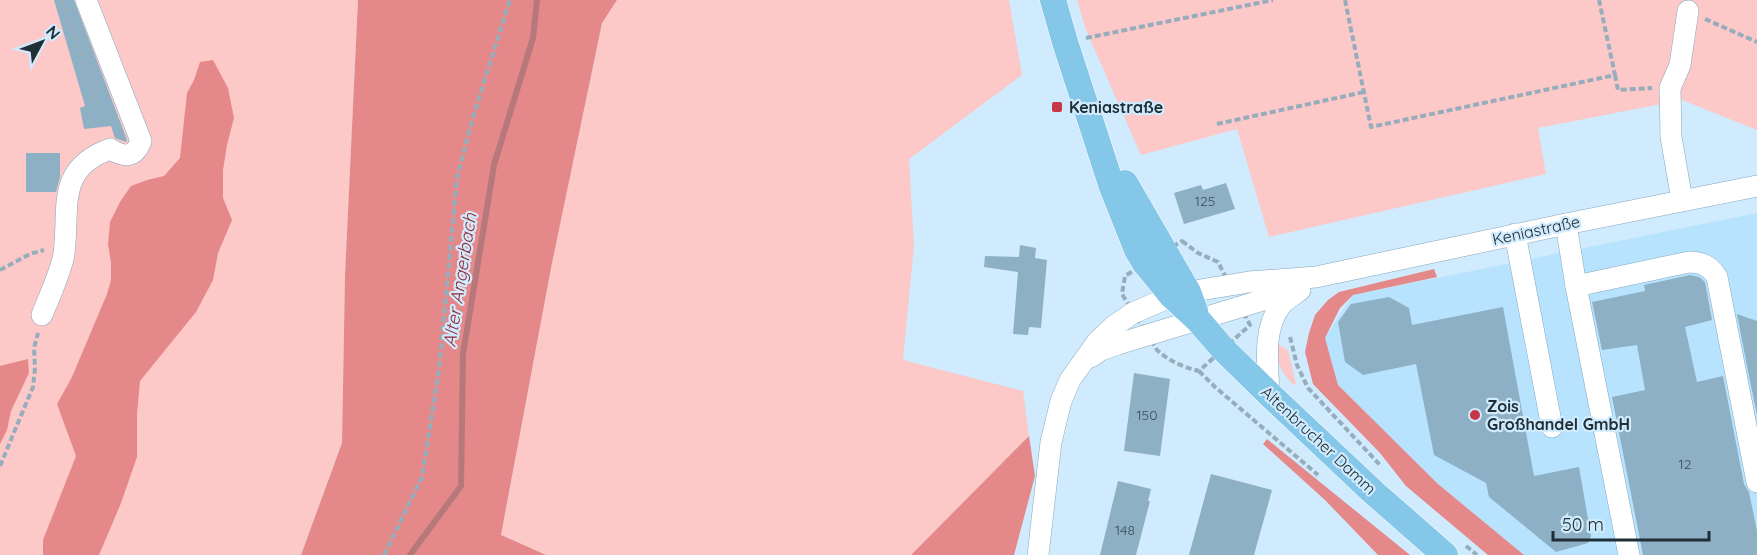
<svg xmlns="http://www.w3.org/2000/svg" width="1757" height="555" font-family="Quicksand,sans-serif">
  <rect width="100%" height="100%" fill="#cfebfd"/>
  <polygon fill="#b8e3fe" points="1757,213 1757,555 1524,555 1438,484 1338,385 1325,338 1353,295"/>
  <g fill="#fcc8c8">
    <polygon points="0,0 358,0 345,276 342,443 301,555 0,555"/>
    <polygon points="617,0 1009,0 1022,75 909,159 914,246 903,360 1023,391 1029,436 911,555 546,555 501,535 551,268 602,23"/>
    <polygon points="1077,0 1757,0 1757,130 1682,100 1538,128 1546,174 1269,237 1237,129 1141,155 1086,30"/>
    <path d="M1276,343L1288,350L1296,384L1294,385C1280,373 1277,361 1276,343Z"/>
  </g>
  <g fill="#e58889">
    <polygon points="358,0 617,0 602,23 551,268 501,535 546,555 301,555 342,443 345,276"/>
    <polygon points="213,60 228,88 234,118 227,145 223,170 223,198 232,220 218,253 213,280 196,312 140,381 137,414 137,457 121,503 99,555 43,555 43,540 76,456 57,404 72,377 107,294 111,280 111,263 108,244 110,222 120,202 131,186 147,180 164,176 180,158 187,93 194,80 200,62"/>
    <polygon points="1434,269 1437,277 1353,295 1340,308 1325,338 1338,385 1438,484 1524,555 1488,555 1406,486 1380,453 1313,384 1305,352 1309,333 1315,315 1328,300 1339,292"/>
    <polygon points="28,359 29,373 11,411 7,430 0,444 0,366"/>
    <polygon points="1029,436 1035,476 1014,555 911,555"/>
    <polygon points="1267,439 1410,555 1378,555 1325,500 1263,444"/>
  </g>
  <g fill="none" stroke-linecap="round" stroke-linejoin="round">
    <polyline stroke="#b6787b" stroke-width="6" points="410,555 461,486 463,354 494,165 533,38 537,0"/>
  </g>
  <g fill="#8eb0c5">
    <polygon points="54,0 74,0 127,140 126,142 115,138 111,126 84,129 80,108 85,106"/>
    <polygon points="26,153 60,153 60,177 56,192 26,192"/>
    <polygon points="1226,183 1235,209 1184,224 1174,193 1201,185 1203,190"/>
    <polygon points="1020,245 1036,248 1035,258 1047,260 1041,328 1029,327 1028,335 1013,334 1018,272 984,267 985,256 1019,257"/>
    <polygon points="1690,275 1699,277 1705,282 1712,320 1685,327 1697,382 1723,376 1744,484 1749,492 1757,531 1757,555 1643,555 1612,397 1645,390 1637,345 1602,350 1592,302 1645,291 1644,285"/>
    <polygon points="1389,297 1409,308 1412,325 1503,307 1534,476 1579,467 1591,536 1588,543 1556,552 1489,497 1486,483 1434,455 1416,364 1363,375 1345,362 1338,322 1351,304"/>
    <polygon points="1737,314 1757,321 1757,415 1748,371"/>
    <polygon points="1134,373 1170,379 1160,456 1124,451"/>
    <polygon points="1211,474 1272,490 1254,555 1189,555"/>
    <polygon points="1118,481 1151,489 1148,501 1150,501 1136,555 1100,555"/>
  </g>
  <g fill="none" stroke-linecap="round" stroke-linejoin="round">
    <defs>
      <g id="minor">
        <polyline points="1682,200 1671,137 1670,88 1680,65 1688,11"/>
        <polyline points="1566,224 1576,286 1629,555"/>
        <polyline points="1515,234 1552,427"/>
        <path d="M1576,286L1689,262C1702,262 1710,266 1717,277L1757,482"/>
        <path d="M42,315C49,297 61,272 64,254C70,208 55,169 110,149C124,157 134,159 141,141L86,0"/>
        <polyline points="1091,357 1101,350 1118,344 1263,300 1301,283"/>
        <path d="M1269,394C1268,366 1262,329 1281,305C1286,299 1294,295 1300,290"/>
        <polyline points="1038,555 1051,442 1061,401 1070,380 1097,342 1114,326 1133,313 1172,296 1188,292 1249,282 1316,277 1566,224 1757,186"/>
      </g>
      <g id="major">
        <polyline points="1053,0 1065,42 1112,187 1137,250 1145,263 1172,296 1198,320 1223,349 1269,394 1373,492 1445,555"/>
        <polyline points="1125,183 1188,292 1195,311"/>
      </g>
    </defs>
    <use href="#minor" stroke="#86a8bd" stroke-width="22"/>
    <use href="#major" stroke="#fff" stroke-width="27"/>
    <g stroke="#96adbc" stroke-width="4" stroke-dasharray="6 3" stroke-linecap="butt">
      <polyline points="61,0 79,45 97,104"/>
      <polyline points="1345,0 1371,127 1615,75 1599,0"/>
      <polyline points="1705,19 1757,42"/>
      <polyline points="1086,38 1273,0"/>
      <polyline points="1615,75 1618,90 1652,88"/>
      <polyline points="1217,124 1364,92"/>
      <path d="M1182,241L1198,253L1218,262L1250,325L1199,371C1183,367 1169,361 1157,350L1122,294L1125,276Z"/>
      <polyline points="0,270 30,254 44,250"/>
      <polyline points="1290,337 1297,365 1308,388 1380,465"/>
      <polyline points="1199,371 1215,387 1318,475"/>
      <polyline points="0,466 33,387 35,368 34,348 38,333"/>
      <polyline points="1466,546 1477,555"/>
      <polyline points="384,555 422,477 439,370 457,178 473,117 510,0"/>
    </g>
    <use href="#minor" stroke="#fff" stroke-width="21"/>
    <use href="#major" stroke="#85c7e8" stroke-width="26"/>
  </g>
  <g fill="#c73747" stroke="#cfebfd" stroke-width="2">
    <rect x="1051" y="101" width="12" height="12" rx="3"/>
    <circle cx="1475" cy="415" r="6"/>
  </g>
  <g text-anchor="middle" stroke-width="4.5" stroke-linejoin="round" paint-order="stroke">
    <g font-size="14" fill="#3c4e5a">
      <text x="1205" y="206">125</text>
      <text x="1147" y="420">150</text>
      <text x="1685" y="469">12</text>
      <text x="1125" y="535">148</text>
    </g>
    <g font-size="16" font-weight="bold" fill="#202e36" stroke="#cfebfd" text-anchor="start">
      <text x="1069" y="113">Keniastraße</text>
      <text x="1487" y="412">Zois<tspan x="1487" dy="18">Großhandel GmbH</tspan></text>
    </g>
    <g font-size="16" fill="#202e36" stroke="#cfebfd">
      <text transform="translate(1536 230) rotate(-12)" y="6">Keniastraße</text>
      <text transform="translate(1319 440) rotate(43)" y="6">Altenbrucher Damm</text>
    </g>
    <g font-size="18" font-style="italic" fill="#962834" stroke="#cfebfd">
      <text transform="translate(460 280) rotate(-81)" y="6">Alter Angerbach</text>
    </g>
  </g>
  <g transform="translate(42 42) rotate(49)" stroke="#cfebfd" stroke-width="4.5" paint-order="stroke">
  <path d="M0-4.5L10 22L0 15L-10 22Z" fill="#202e36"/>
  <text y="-9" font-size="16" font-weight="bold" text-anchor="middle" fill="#202e36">N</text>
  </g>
  <path d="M1553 531v9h156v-9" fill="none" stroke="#202e36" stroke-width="3"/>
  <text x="1562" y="531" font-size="18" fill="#202e36" stroke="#cfebfd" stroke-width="4.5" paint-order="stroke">50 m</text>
</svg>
